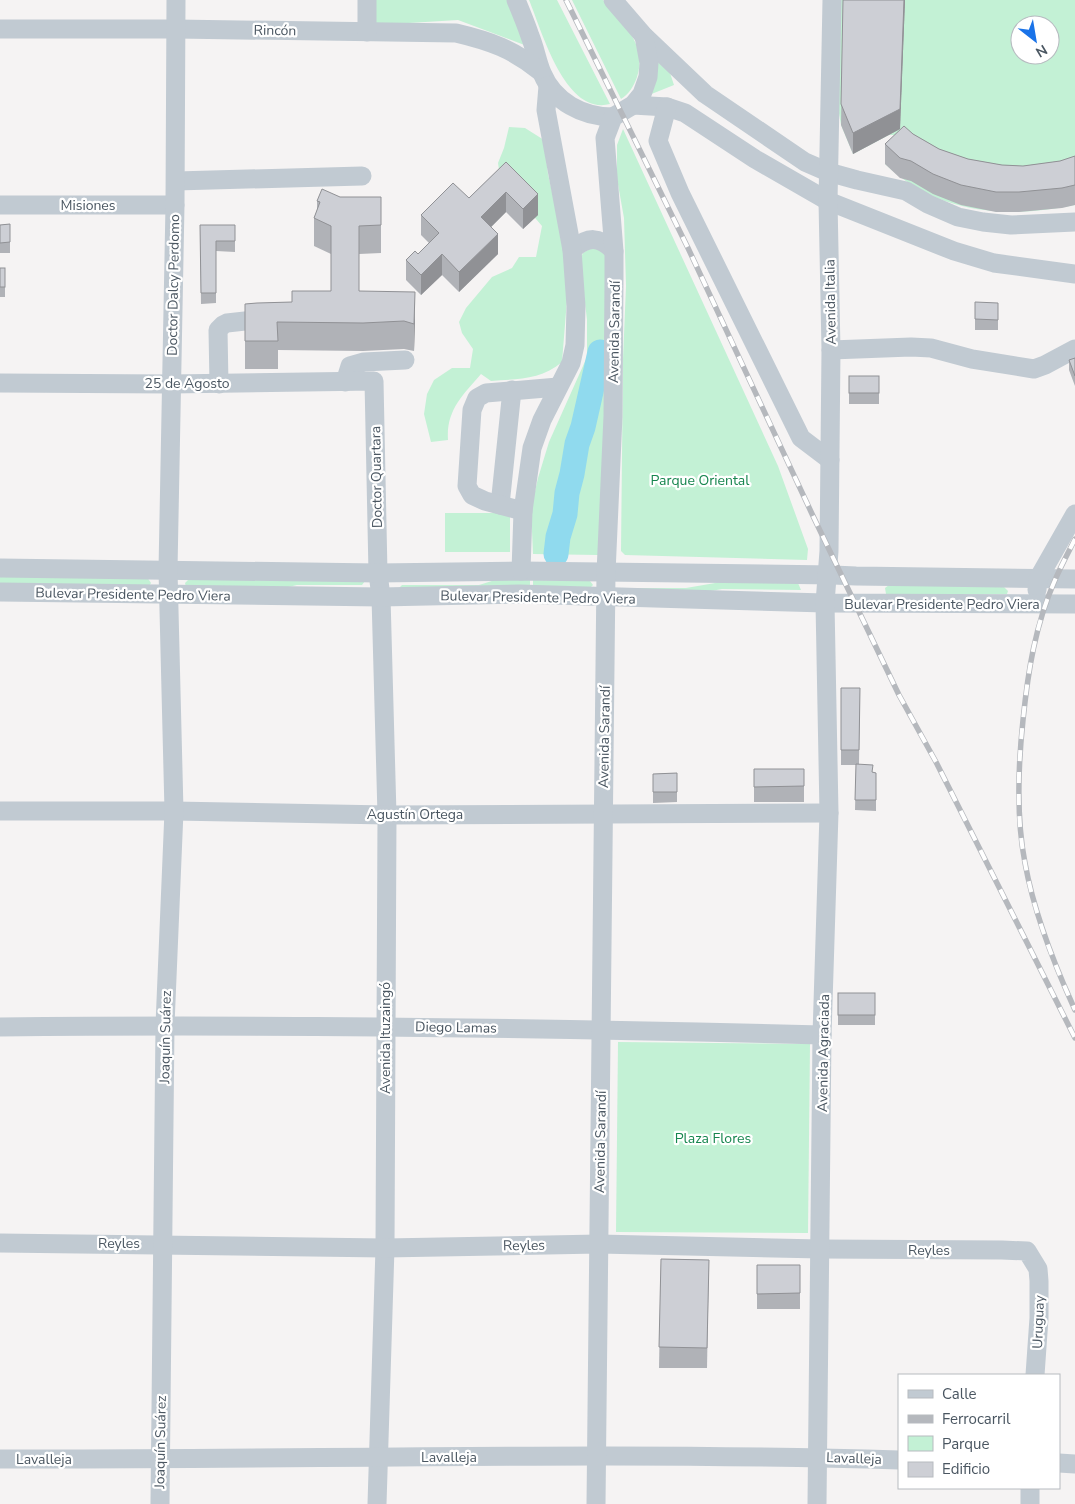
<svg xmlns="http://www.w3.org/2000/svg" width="1075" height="1504" font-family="'Nunito Sans',sans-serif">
  <rect width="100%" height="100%" fill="#f5f3f3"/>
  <g fill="#c3f1d5" fill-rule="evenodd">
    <polygon points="374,0 511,0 527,46 458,20 376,25"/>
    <path d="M529,0H557L610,104C565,116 542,31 529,0Z"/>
    <path d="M572,0H603C623,22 648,46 637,77C634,86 629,94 621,99Z"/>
    <path d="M839,0H1075V205C1007,219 937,214 885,164L904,146L900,135H889L853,154L841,125L838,108ZM1020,25H1050V55H1020Z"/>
    <polygon points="658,62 670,73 674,85 649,95"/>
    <path d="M509,127L525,128L544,140L548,174L564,245L568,287L562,362C541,380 517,379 491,381L481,374C463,395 446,410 448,440L431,442L424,414L427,394L434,380L452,368H470L473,349L462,333L459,322L466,308L492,277L512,268L519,257H536L542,226L500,177L498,163L504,148Z"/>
    <polygon points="623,129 778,466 808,549 807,560 625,555 621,551 623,359 626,286 624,218 617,179 617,145"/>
    <polygon points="591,248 597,248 606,256 605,457 598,555 533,554 531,509 538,478 549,442 587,357 587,320 580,259 583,253"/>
    <rect x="445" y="513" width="65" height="39"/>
    <polygon points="0,576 147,577 151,583 149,586 0,586"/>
    <polygon points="190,578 365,581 362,585 297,585 271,591 186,587 185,583"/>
    <polygon points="495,580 530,580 530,586 399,588 402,585 479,585"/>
    <polygon points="533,580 590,581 593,585 590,588 533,586"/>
    <polygon points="721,582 798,583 801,590 722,589 694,594 617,588 686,588"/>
    <polygon points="889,585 1003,586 1008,591 1007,594 886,594 885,588"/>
    <polygon points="618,1042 810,1044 808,1233 616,1232"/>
  </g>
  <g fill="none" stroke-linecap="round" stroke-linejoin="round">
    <polyline stroke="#90daee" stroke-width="25" points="556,554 558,537 565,514 567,493 572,474 577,444 583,427 600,352"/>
    <g stroke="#c1cad2" stroke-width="19">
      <path d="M516,0C521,12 526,24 530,36C535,48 537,61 542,73C554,102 583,117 613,117"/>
      <polyline points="613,0 644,36 705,94 805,162 828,172 857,180 906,191 928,204 958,217 983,222 1011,225 1075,222"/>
      <path d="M0,29H176L456,33C490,41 513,49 541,72"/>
      <polyline points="367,32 367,0"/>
      <polyline points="633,105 667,107 685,113 755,159 828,201 954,251 994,263 1075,274"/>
      <polyline points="667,107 658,141 680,193 801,438 830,460"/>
      <polyline points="176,181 362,176"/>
      <polyline points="0,205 175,205"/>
      <path d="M572,250C588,236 599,236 614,251"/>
      <polyline points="831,350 911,347 931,348 972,359 1034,369 1045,365 1075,349"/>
      <polyline points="345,382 350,366 364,362 405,360"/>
      <polyline points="0,383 171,384 374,381 378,573 381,597 387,815 385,1248 377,1504"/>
      <polyline points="219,384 218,330 223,325 227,323 254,320"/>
      <polyline points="500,505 512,390"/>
      <polyline points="523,511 485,501 472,495 467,486 472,410 477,398 486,393 558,387"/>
      <polyline points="0,568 378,573 521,571 833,575 856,576 1075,579"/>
      <polyline points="521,571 523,511 532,448 542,420 571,363 575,345 576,306 572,250 546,110 548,86"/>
      <polyline points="1037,590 1038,579 1075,514"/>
      <polyline points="0,592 381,597 519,594 825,603 1075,604"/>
      <polyline points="0,811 174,811 387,815 829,813"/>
      <path d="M0,1027C274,1024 548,1028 822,1035"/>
      <polyline points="0,1243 385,1248 599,1244 821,1249 1002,1250 1027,1251 1038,1269 1039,1281 1039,1318 1035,1375"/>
      <path d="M0,1459C299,1460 599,1451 899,1460"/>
      <polyline points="1059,1463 1075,1464"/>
      <polyline points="1030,1488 1030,1504"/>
      <polyline points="160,1504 165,1025 174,811 168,570 175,205 176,0"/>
      <polyline points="596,1504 606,573 613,416 614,279 614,251 605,138 613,117 633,105 642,94 648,77 649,63 644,36"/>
      <polyline points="817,1504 822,1035 829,813 825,603 829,551 831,350 828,201 832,0"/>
    </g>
    <defs>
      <g id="rail">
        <polyline points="566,0 688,248 813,516 899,695 936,762 1075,1038"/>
        <path d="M1075,539C1068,553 1061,566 1055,580C1035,626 1028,671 1023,720C1018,767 1016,817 1025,863C1034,913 1054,964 1075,1010"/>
      </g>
    </defs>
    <use href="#rail" stroke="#b5b8bd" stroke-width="5.5"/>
    <use href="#rail" stroke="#fff" stroke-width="4" stroke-dasharray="11" stroke-linecap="butt"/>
  </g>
  <g fill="#b0b2b7">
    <polygon points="843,0 905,0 900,129 853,154 841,125"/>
    <polygon points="913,134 939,149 968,159 1002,165 1023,166 1060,161 1075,156 1075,205 1062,208 1019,212 996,212 961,205 933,194 911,181 900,178 885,164 885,144"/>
    <polygon points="506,162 538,215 523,229 506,212 491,227 498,254 459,292 442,275 421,295 406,280 406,260 418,254 429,243 421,235 421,215 469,198"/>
    <polygon points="340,197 381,197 381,253 359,254 359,291 415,320 414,351 404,349 363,351 278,350 278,369 245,369 245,304 292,302 331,291 331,254 314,246 314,218 317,210 317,201"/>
    <polygon points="10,224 10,253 0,253 0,225"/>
    <polygon points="200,225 235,225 235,252 216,251 216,303 201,304"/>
    <rect x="0" y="268" width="5" height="29"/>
    <polygon points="998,313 998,330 975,330 975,319"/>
    <polygon points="1075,358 1075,386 1069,370 1069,360"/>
    <rect x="849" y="376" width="30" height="28"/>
    <polygon points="841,688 860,688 859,764 872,772 876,773 876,811 855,810 856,765 841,765"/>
    <rect x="754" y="769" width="50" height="33"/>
    <polygon points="677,773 677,802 653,803 653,774"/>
    <rect x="838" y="993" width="37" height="32"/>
    <polygon points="661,1259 709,1260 707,1368 659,1368"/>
    <rect x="757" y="1265" width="43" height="44"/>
  </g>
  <g fill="#909195">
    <polygon points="904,0 905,0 900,129 853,154 853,133"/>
    <polygon points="506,192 506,212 481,237 481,217"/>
    <polygon points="538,194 538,215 523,229 523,209"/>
    <polygon points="498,234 498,254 459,292 459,272"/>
    <polygon points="442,254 442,275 421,295 421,275"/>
    <polygon points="415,292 415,320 414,351 414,324"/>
  </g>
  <g fill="#cdcfd5" stroke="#909195">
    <polygon points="843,0 904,0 900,109 853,133 841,104"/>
    <polygon points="904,126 913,134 939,149 968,159 1002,165 1023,166 1060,161 1075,156 1075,185 1062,188 1019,192 996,192 961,185 933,174 911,161 900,158 885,144"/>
    <polygon points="506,162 538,194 523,209 506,192 481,217 498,234 459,272 442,254 421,275 406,260 415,251 418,254 439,233 421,215 453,183 469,198"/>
    <polygon points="322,189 340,197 381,197 381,225 359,226 359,291 415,292 414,324 404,321 363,323 277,322 278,341 245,341 245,304 257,303 292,302 292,291 331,291 331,226 314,218 320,202 317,201"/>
    <polygon points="10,224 10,242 0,243 0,225"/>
    <polygon points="200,225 235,225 235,241 216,241 216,293 201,293"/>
    <rect x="0" y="268" width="5" height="19"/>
    <polygon points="975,302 998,303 998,320 975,319"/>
    <polygon points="1075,358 1075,376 1069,360"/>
    <rect x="849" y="376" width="30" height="17"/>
    <polygon points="841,688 860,688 859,750 841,750"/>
    <polygon points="856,764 873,765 872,772 876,773 876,800 855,800"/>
    <polygon points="754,769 804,769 804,786 754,787"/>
    <polygon points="677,773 677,792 653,792 653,774"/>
    <rect x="838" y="993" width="37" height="22"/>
    <polygon points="661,1259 709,1260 707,1348 659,1347"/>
    <polygon points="757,1265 800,1265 800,1293 757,1294"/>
  </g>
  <g text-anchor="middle" stroke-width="4.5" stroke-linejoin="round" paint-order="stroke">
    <g font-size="14" fill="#4a5661" stroke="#fff">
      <text transform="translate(275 30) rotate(1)" y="5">Rincón</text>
      <text x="88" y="210">Misiones</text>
      <text transform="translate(173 285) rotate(-89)" y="5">Doctor Dalcy Perdomo</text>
      <text transform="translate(830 302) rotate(-91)" y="5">Avenida Italia</text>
      <text transform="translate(614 332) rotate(-89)" y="5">Avenida Sarandí</text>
      <text x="187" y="388">25 de Agosto</text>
      <text transform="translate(376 477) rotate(-91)" y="5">Doctor Quartara</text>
      <text transform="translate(133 594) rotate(1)" y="5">Bulevar Presidente Pedro Viera</text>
      <text transform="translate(538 597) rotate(1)" y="5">Bulevar Presidente Pedro Viera</text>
      <text x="942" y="609">Bulevar Presidente Pedro Viera</text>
      <text transform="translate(604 737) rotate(-89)" y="5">Avenida Sarandí</text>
      <text x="415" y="819">Agustín Ortega</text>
      <text transform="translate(456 1027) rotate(1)" y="5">Diego Lamas</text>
      <text transform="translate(165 1037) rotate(-89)" y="5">Joaquín Suárez</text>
      <text transform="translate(385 1038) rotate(-90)" y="5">Avenida Ituzaingó</text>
      <text transform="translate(823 1053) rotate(-89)" y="5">Avenida Agraciada</text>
      <text transform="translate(600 1142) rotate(-89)" y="5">Avenida Sarandí</text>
      <text x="119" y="1248">Reyles</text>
      <text transform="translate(524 1245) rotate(-1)" y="5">Reyles</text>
      <text x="929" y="1255">Reyles</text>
      <text transform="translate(1038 1322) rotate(-88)" y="5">Uruguay</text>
      <text transform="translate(160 1442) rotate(-89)" y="5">Joaquín Suárez</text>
      <text x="449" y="1462">Lavalleja</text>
      <text transform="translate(854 1458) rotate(2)" y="5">Lavalleja</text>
      <text x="44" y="1464">Lavalleja</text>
    </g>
    <g font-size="14" fill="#17864f" stroke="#fff">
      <text x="700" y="485">Parque Oriental</text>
      <text x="713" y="1143">Plaza Flores</text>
    </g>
  </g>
  <rect x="898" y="1374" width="162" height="115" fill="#ffffff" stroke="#b7bbc0"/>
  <rect x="908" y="1390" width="25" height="8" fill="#c1cad2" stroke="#b7bbc0"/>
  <text x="942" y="1399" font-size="15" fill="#4a5661">Calle</text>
  <rect x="908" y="1415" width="25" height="8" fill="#b5b8bd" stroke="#b7bbc0"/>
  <text x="942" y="1424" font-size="15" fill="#4a5661">Ferrocarril</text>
  <rect x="908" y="1436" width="25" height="15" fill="#c3f1d5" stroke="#b7bbc0"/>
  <text x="942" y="1449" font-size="15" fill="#4a5661">Parque</text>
  <rect x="908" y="1462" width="25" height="15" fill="#cdcfd5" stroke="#b7bbc0"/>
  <text x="942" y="1474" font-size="15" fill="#4a5661">Edificio</text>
  <g transform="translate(1035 40) rotate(149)"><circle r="24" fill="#ffffff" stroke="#b7bbc0"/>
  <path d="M0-4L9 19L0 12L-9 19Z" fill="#1a73e8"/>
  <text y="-8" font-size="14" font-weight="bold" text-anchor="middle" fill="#4a5661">N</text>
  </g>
</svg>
